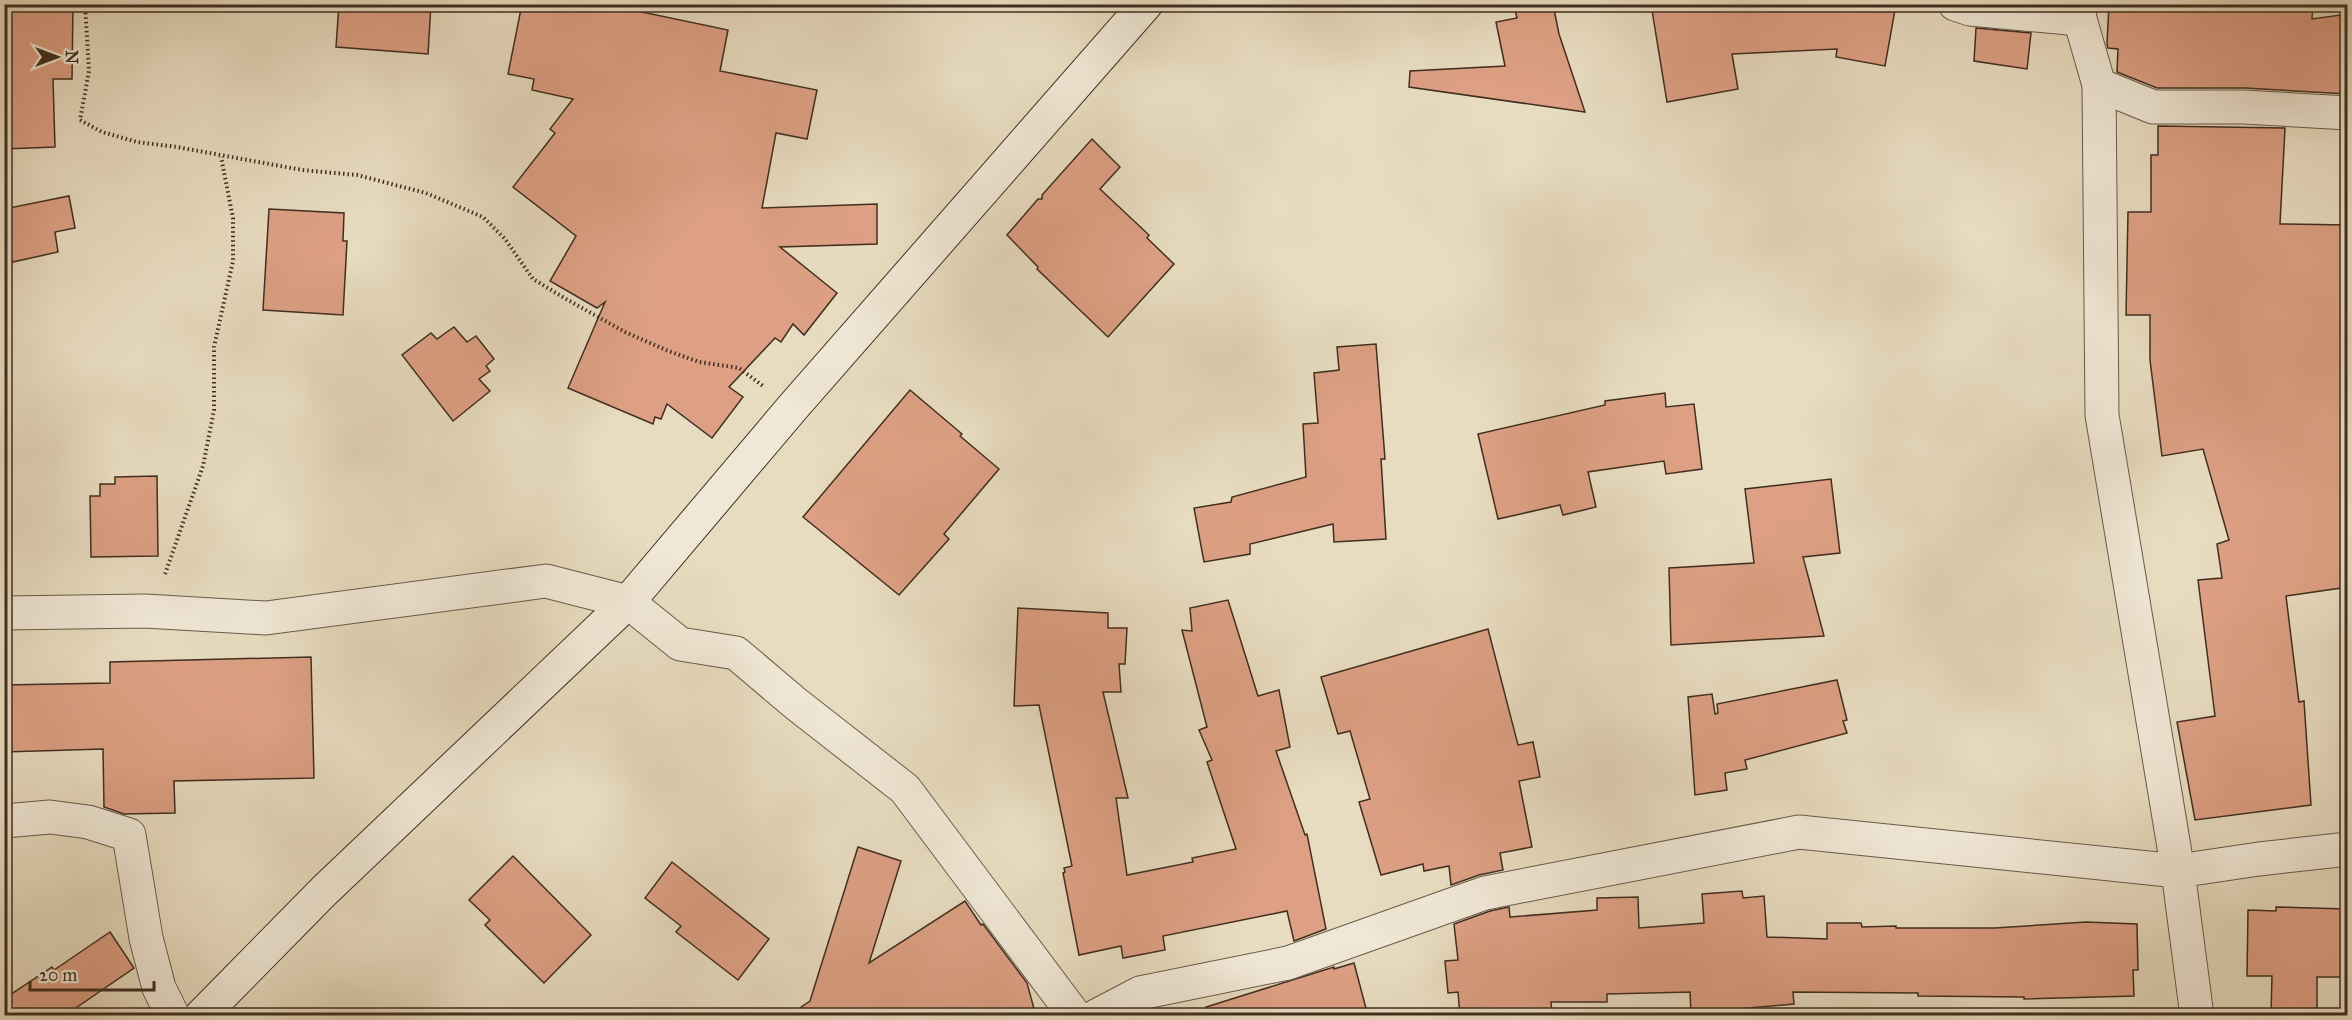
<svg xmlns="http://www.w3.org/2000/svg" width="2352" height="1020" font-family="'IM FELL Great Primer',serif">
  <rect width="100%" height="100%" fill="#e8dcc0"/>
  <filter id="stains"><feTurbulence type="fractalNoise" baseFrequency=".00333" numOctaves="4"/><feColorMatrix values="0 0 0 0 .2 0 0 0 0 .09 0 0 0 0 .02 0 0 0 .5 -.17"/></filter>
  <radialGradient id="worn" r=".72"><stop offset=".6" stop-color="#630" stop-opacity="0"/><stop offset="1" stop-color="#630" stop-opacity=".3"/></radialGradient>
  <g fill="#dda084" stroke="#402e21" stroke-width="1.5">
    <polygon points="4,4 73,4 72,79 53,79 55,147 4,149"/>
    <polygon points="339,4 431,4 428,54 336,47"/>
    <polygon points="522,4 604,4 728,30 720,71 817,90 807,139 776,133 762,208 877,204 877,244 780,247 837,293 804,335 793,324 781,342 775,338 729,387 743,397 712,438 667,404 661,419 655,417 653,424 568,388 605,302 597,308 550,281 576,236 513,187 555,133 550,129 573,99 532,90 534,79 508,74"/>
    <polygon points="1547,4 1553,4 1559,34 1585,112 1409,87 1410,71 1505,66 1496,22 1517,18 1515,10"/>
    <polygon points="1651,4 1896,4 1885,66 1836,57 1837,49 1732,54 1738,89 1667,102"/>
    <polygon points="2109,4 2313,4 2312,19 2348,14 2348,94 2245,88 2157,88 2117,72 2118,49 2108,48 2107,44"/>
    <polygon points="1976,28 2031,33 2027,69 1974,61"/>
    <polygon points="2158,126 2285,128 2280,224 2348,225 2348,587 2286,596 2299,702 2304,701 2311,805 2195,820 2177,722 2215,716 2198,580 2222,578 2217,544 2229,540 2203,449 2162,456 2150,360 2150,315 2126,315 2128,212 2151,212 2151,155 2158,155"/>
    <polygon points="1092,139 1120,167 1100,189 1149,235 1147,238 1174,264 1108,337 1037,269 1038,267 1007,235 1038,199 1042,199 1042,195"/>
    <polygon points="69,196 75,228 55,232 58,252 8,263 4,245 4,209"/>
    <polygon points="269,209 344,213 343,241 347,241 343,315 263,310"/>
    <polygon points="454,327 467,342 476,336 494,359 486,366 490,371 479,379 490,391 453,421 402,355 431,333 437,339"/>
    <polygon points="1376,344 1385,459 1381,459 1386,539 1334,542 1333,524 1250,544 1250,554 1204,562 1194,508 1231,502 1232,497 1306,477 1303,424 1318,423 1314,373 1339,370 1337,347"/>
    <polygon points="910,390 962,434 960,436 999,469 944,534 949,539 899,595 803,517"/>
    <polygon points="1665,393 1666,407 1694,404 1702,469 1666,474 1664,461 1588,472 1596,507 1563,515 1560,505 1498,519 1478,434 1605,405 1605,401"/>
    <polygon points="157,476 158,556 91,557 90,496 100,496 100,484 115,484 115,477"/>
    <polygon points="1831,479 1840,553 1803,557 1824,636 1671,645 1669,568 1754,563 1745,489"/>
    <polygon points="1228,600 1258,696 1279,690 1290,747 1276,751 1305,835 1307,834 1326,929 1294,941 1287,911 1163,936 1165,950 1123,958 1121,946 1079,955 1063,873 1065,872 1064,868 1072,866 1039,705 1014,706 1018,608 1108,613 1108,628 1127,628 1125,664 1119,664 1121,692 1103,692 1128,798 1116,798 1127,875 1193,862 1192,858 1236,849 1207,762 1212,760 1199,730 1207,727 1182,630 1192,631 1190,608"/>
    <polygon points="1488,629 1518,745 1533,742 1540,777 1519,781 1532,847 1500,853 1503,870 1479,875 1451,885 1449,866 1424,871 1423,864 1381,875 1359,802 1370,799 1350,731 1338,734 1321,677"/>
    <polygon points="311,657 314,778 174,781 175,813 124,814 104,807 103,749 4,752 4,685 110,683 110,662"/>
    <polygon points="1837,680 1847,720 1843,721 1847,733 1745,760 1747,769 1725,773 1727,790 1695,795 1688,697 1712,694 1715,714 1718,713 1717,704"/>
    <polygon points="858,847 901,861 869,963 965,901 981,925 983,924 1027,983 1036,1016 788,1016 810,1001"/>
    <polygon points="513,856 591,935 544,983 485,925 490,920 469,900"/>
    <polygon points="672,862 769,939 738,980 676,932 681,926 645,898"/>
    <polygon points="1742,891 1743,898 1764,896 1767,937 1827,939 1827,923 1861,923 1862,927 1896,926 1896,928 1995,928 2086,922 2137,924 2138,970 2133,970 2134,996 2024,999 2024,997 1918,996 1918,993 1793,992 1794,1004 1691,1013 1690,992 1607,994 1607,1002 1551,1002 1552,1013 1460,1016 1458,992 1448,993 1445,961 1458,960 1454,924 1490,911 1509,907 1510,917 1597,910 1597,898 1638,897 1639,928 1704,923 1702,894"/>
    <polygon points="2276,907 2346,909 2348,977 2317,977 2317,1016 2271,1016 2272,976 2247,976 2248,910 2276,911"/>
    <polygon points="110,932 134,968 64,1016 4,1016 4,999 52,967 54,970"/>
    <polygon points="1354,963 1368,1016 1207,1016 1206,1007 1334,967 1334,969"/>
  </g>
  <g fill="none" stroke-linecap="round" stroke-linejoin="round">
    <defs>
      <g id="street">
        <polyline points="1955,4 1970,9 2080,19"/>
        <polyline points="2078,4 2080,19 2099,85 2102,415 2178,871 2197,1016"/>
        <polyline points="2099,85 2153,107 2244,107 2348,113"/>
        <polyline points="4,613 145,611 266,618 546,581 628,602 680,644 736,653 795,703 905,789 1075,1016"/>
        <polyline points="4,821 50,817 88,822 129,835 146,938 159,988 173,1016"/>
        <polyline points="1096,1016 1140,993 1288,963 1485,893 1799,832 2178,871 2259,859 2348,849"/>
      </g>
      <polyline id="secondary" points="201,1016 324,891 628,602 793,407 1146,4"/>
    </defs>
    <use href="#street" stroke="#6a5a49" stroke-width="35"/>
    <use href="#secondary" stroke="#402e21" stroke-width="35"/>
    <g stroke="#402e21" stroke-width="4" stroke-dasharray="1.5 3" stroke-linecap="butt">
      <polyline points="85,4 89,71 80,120 102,132 137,142 177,147 302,170 357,175 426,193 483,217 505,239 533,279 566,299 625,332 666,350 699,362 739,368 763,386"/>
      <polyline points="165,574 203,466 214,410 214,347 233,261 233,218 221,157"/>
    </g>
    <use href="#street" stroke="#f0e8d6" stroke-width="33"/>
    <use href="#secondary" stroke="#f0e8d6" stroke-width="33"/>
  </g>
  <rect width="2352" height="1020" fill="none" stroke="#e8dcc0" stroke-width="24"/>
  <rect x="6" y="6" width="2340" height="1008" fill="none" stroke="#402e21" stroke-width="3"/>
  <rect x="12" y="12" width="2328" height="996" fill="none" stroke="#402e21" stroke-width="1.5"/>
  <g transform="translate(57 57) rotate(90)" stroke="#f0e8d6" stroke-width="4.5" paint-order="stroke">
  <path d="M0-4.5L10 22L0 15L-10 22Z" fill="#402e21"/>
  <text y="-9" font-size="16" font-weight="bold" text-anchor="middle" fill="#402e21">N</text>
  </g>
  <path d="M30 981v9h124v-9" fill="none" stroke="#402e21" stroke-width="3"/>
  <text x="39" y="981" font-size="18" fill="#402e21" stroke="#f0e8d6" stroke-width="4.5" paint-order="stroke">20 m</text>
  <rect width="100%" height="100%" filter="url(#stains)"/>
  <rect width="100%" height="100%" fill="url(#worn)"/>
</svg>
